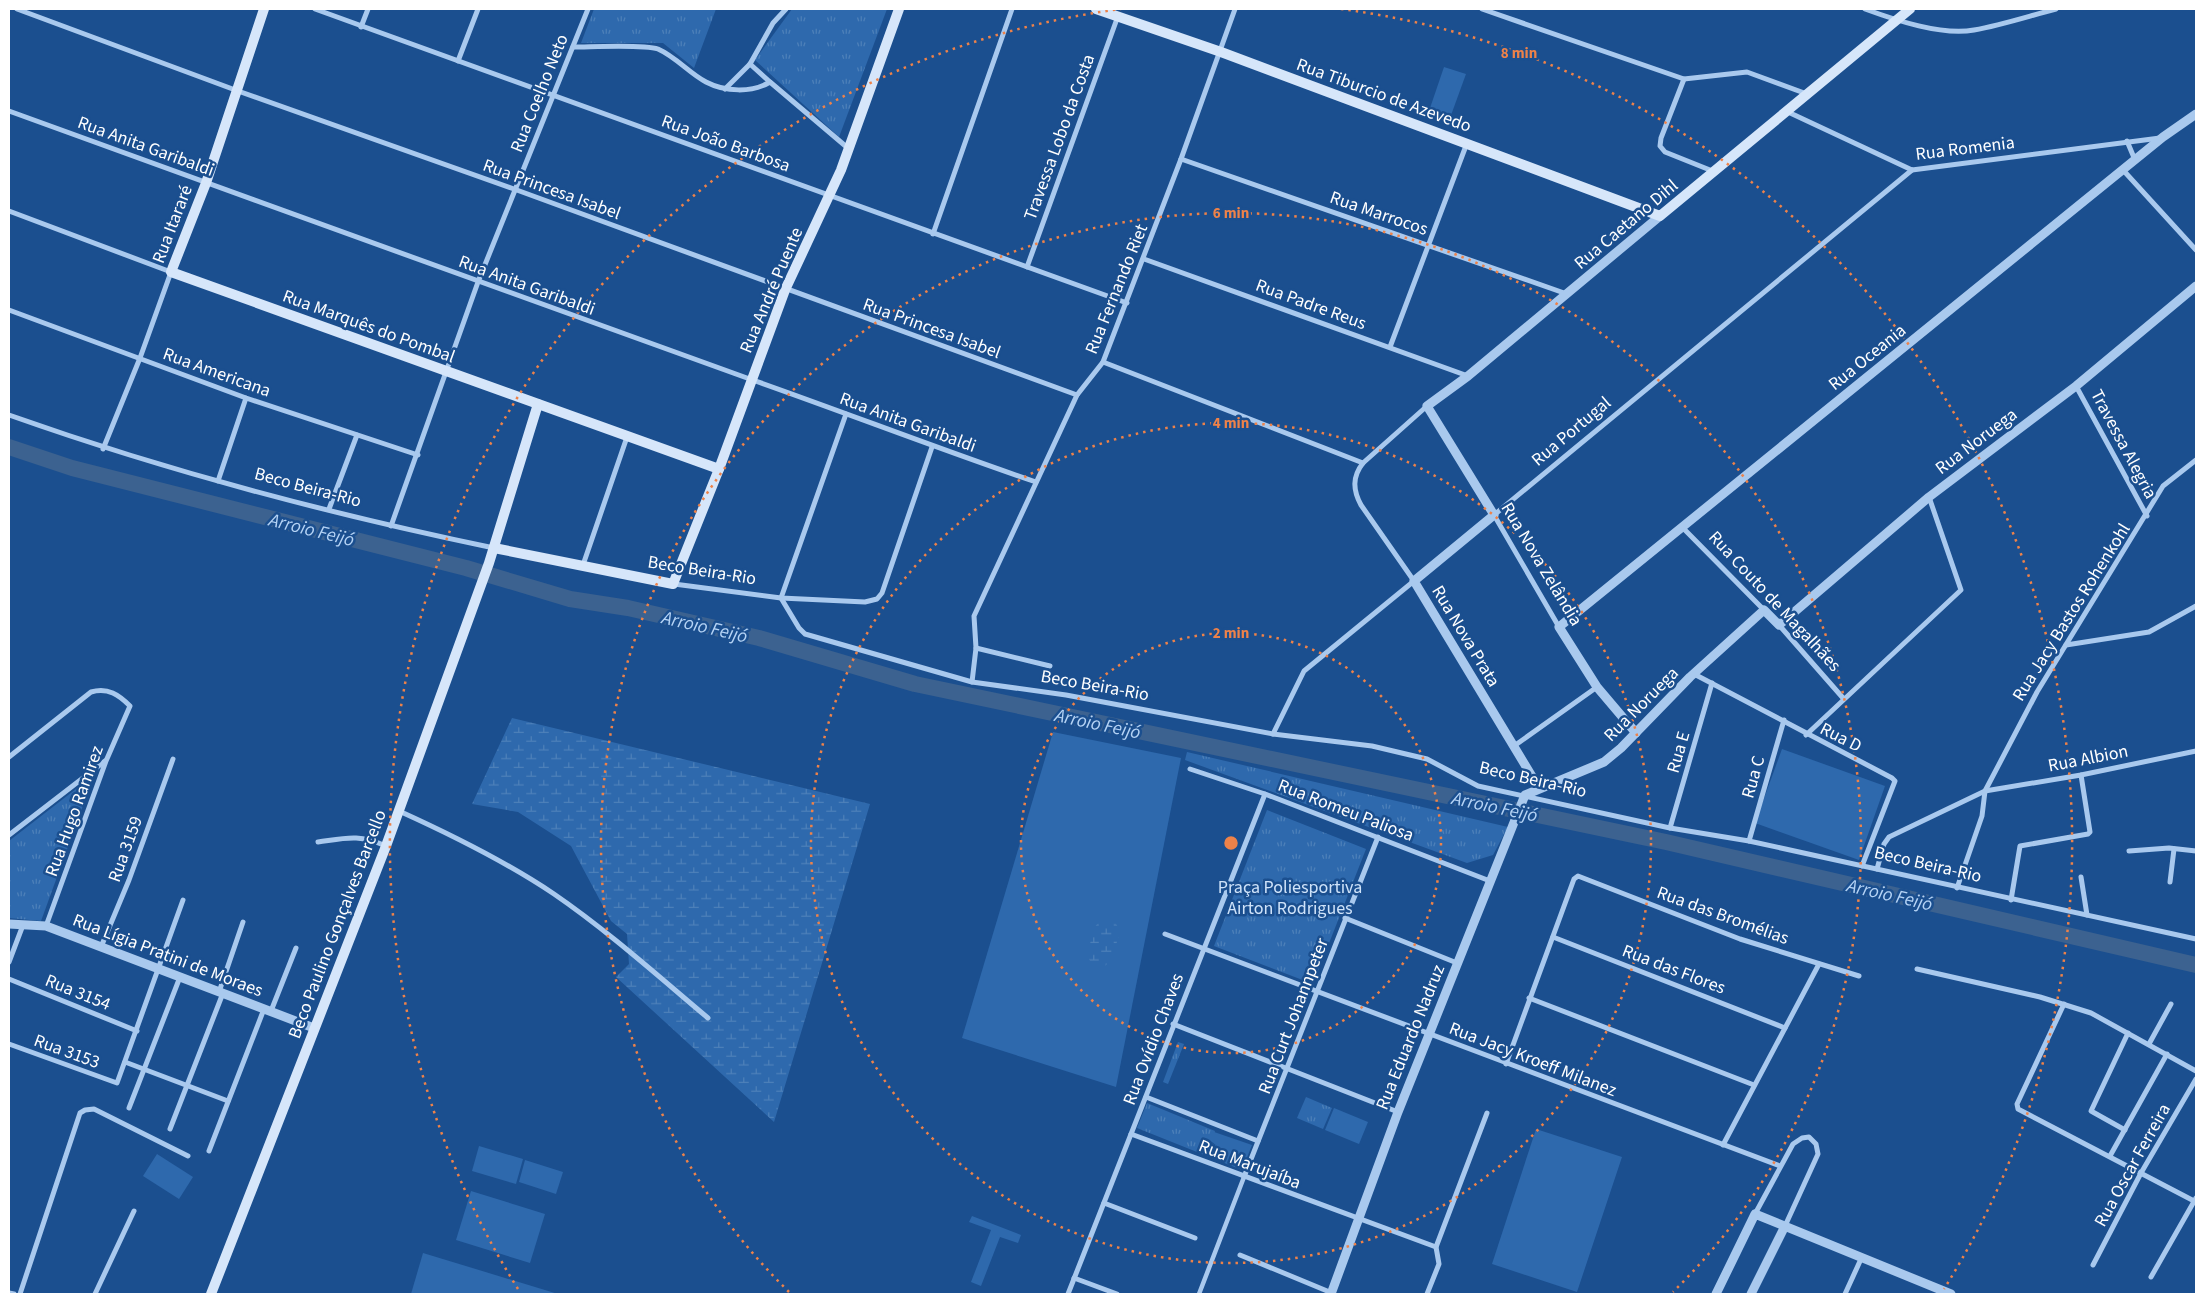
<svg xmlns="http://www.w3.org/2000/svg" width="2205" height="1303" font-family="'Source Sans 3',sans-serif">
  <defs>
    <pattern id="wetland-marsh" width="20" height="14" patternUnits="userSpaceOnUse" patternTransform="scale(1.25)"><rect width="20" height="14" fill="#2e69ad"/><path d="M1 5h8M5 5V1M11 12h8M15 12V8" fill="none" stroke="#4d80b9"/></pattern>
    <pattern id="park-tufts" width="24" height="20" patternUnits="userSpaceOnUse" patternTransform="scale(1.25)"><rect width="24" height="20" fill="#2e69ad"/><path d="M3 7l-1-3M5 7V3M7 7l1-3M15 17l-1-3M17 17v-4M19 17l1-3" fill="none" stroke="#4d80b9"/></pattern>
  </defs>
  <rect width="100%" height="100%" fill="#1b4f8f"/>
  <g fill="#2e69ad">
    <polygon points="1444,67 1466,74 1450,118 1429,111"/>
    <polygon points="1053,732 1181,758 1116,1087 962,1038"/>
    <polygon points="1782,749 1885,786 1859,860 1755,823"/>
    <polygon points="1334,1108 1368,1122 1359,1144 1325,1130"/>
    <polygon points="1188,1123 1252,1145 1242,1170 1212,1158 1217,1146"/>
    <polygon points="1536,1129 1622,1157 1577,1292 1492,1264"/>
    <polygon points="479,1146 523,1159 516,1184 472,1171"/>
    <polygon points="157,1154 193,1177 179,1199 143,1176"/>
    <polygon points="525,1160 563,1172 556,1194 519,1182"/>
    <polygon points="471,1191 545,1214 530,1263 456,1240"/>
    <polygon points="972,1216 1021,1235 1018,1243 1000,1237 981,1286 971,1282 991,1230 969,1222"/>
    <polygon points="423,1253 558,1294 411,1294"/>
  </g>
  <g fill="url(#wetland-marsh)">
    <polygon points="512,718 870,804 774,1122 616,977 629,964 627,934 611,921 571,846 518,812 472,804"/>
    <polygon points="1102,918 1115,922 1120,931 1112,959 1105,966 1094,967 1087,956 1094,928"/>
  </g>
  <g fill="url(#park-tufts)">
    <polygon points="594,9 716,9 694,68 663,43 581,43"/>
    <polygon points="792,9 887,9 839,137 755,60"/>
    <polygon points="1187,752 1508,827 1493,855 1467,863 1185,760"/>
    <polygon points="94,775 41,921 9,918 9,841"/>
    <polygon points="1267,810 1366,849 1313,984 1214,946"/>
    <polygon points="1178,1042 1184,1044 1168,1084 1163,1082"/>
    <polygon points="1306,1097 1332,1108 1323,1129 1297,1118"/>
    <polygon points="1147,1103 1215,1131 1211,1143 1217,1146 1212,1158 1137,1128"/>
  </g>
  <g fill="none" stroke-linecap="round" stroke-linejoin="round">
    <polyline stroke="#3c6290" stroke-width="16" points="9,447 72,468 466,568 570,599 628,608 759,638 915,684 1666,842 2196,965"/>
    <polyline stroke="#a9c9ee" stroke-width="4.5" points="1199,1294 1244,1177"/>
    <g stroke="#a9c9ee" stroke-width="5">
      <polyline points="17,9 238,91 514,189 1077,395"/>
      <polyline points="315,9 1127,303"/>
      <polyline points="1482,9 1684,79 1747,72 1807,94"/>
      <path d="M1865,9C1895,20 1942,36 1974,30C2002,25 2029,16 2056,9"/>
      <polyline points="361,27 368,9"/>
      <path d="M573,47C591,47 644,44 658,49C676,57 689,73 706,82C725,92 752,93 770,82L849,149"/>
      <polyline points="458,61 478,9"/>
      <polyline points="750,64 770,82"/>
      <polyline points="1684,79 1661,138 1660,146 1665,152 1715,172"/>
      <polyline points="725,89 750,64 773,23 786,9"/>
      <path d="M9,111C255,200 500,290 747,378C844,412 939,449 1036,482"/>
      <polyline points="1788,112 1912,170 2160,138"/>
      <polyline points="2127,141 2135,160"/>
      <polyline points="1181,159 1567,294"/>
      <polyline points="2123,170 2196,250"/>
      <polyline points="9,211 171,272 140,358 103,449"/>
      <polyline points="933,234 1012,9"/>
      <polyline points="1144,259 1468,376"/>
      <polyline points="1027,267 1118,16"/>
      <polyline points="9,310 246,398 418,455"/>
      <polyline points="1390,347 1467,143"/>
      <polyline points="1103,362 1363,463"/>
      <polyline points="2076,386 2147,516"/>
      <path d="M9,415C167,471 330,514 494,548"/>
      <polyline points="218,481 246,398"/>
      <polyline points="329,509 357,435"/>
      <polyline points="391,526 478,282 588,9"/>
      <polyline points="1682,527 1764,610"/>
      <polyline points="583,565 627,437"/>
      <polyline points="674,584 781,598 865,602 877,599 882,593 932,447"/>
      <polyline points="781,598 799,628 805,634 972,682 1066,695 1273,734 1372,746 1427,759 1478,786 1670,828 1749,841 2196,939"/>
      <polyline points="781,598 846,414"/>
      <polyline points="1779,625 1843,698"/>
      <polyline points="1559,627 1494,515 1912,170"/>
      <polyline points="2066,645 2149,632 2196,606"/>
      <polyline points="976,648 1050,666"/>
      <polyline points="1694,674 1892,778 1895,781 1862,866"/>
      <polyline points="972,682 976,648 974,616 1077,395 1103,362 1181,159 1235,9"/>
      <path d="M1273,734L1304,671L1414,581L1361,505C1353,490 1352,477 1363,463L1427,406"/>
      <polyline points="1806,735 1961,590 1929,497"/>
      <polyline points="1514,746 1597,687"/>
      <path d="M9,757L91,692C108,687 119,695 130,706L106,761L46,926"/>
      <polyline points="1190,769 1265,794 1490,881"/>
      <path d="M399,811C452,835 505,861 554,894C608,931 658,976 708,1018"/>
      <polyline points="1670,828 1712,683"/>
      <polyline points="9,835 105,761"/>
      <polyline points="1749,841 1784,720"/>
      <path d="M318,842C347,838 358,834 386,846"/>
      <polyline points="2129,851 2169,848 2196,851"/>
      <polyline points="1877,869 1884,844 1889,837 1985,791 2081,775 2196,751"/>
      <polyline points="2081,877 2087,915"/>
      <polyline points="2170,882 2174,849"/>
      <polyline points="1957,888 1982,816 1985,791 2037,692 2163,486 2196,460"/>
      <polyline points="2011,900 2020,846 2088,834 2090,832 2081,775"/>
      <polyline points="1345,918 1457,963"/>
      <polyline points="1165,934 1780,1166"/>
      <polyline points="1553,937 1785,1028"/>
      <polyline points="101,947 129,880 173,759"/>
      <polyline points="9,962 23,925"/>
      <polyline points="1917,969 2040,997 2091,1013 2196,1071"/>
      <polyline points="9,979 137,1031"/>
      <polyline points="219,992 243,922"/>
      <polyline points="1529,998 1754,1085"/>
      <polyline points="2064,1004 2017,1104 2018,1109 2196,1202"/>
      <polyline points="271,1011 296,948"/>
      <polyline points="1173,1024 1398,1112"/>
      <polyline points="9,1044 117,1083 183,900"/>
      <polyline points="2149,1044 2171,1004"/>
      <polyline points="125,1062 228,1101"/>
      <polyline points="1506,1064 1574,879 1578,876 1740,939 1859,976"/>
      <polyline points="1146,1097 1258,1141"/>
      <polyline points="129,1108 180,977"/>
      <polyline points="170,1129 223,993"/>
      <polyline points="2125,1130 2091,1111 2128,1033"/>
      <polyline points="1131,1134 1436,1247"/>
      <polyline points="1723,1145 1819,964"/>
      <polyline points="209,1151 264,1009"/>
      <polyline points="2110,1156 2167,1054"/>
      <polyline points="1244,1177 1378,837"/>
      <polyline points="1104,1203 1195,1238"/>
      <polyline points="1755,1214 1793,1144 1802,1138 1809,1137 1816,1144 1818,1154 1785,1226"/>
      <polyline points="1240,1255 1332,1293"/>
      <polyline points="2093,1265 2141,1173 2196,1079"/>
      <polyline points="2151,1277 2196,1198"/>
      <polyline points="1074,1278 1117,1294"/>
      <polyline points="9,1293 14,1294"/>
      <polyline points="20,1294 80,1113 85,1110 94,1109 188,1156"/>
      <polyline points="95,1294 134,1211"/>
      <polyline points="1068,1294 1265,794"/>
      <polyline points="1427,1294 1439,1264 1436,1247 1487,1113"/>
      <polyline points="1845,1294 1861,1259"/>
    </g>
    <g stroke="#a9c9ee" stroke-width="9">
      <polyline points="1636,733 1597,687 1559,627 2163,137 2196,114"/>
      <polyline points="1539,788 1414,581 1494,515 1427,406 1468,376 1660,216"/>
      <polyline points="9,924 46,926 314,1028"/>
      <polyline points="1331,1294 1398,1112 1525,795 1604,762 1621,748 1690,677 1764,610 1779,625 1929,497 2076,386 2196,286"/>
      <polyline points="1716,1294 1755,1214 1951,1294"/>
      <polyline points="1751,1294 1785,1226"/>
    </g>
    <g stroke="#d6e6fa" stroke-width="10">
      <polyline points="264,9 206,183 171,272 719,469"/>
      <polyline points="1096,9 1221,52 1660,216 1910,9"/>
      <polyline points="494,548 673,584 719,469 785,290 841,170 899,9"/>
      <polyline points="211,1294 386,846 489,563 538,404"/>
    </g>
  </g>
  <g fill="none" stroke="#ee8249" stroke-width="2.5" stroke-dasharray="2.5 5">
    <circle cx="1231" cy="843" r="210"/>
    <circle cx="1231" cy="843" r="420"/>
    <path d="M789 1292A630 630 0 1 1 1673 1292"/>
    <path d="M518 1289A841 841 0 0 1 1121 9M1341 9A841 841 0 0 1 1944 1289"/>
  </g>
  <g text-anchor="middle" stroke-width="5" stroke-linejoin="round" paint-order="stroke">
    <g font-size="18" fill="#fff" stroke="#1b4f8f">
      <text transform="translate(539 93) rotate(-68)" y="6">Rua Coelho Neto</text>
      <text transform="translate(1384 95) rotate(20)" y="6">Rua Tiburcio de Azevedo</text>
      <text transform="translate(1059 137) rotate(-70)" y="6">Travessa Lobo da Costa</text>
      <text transform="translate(726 143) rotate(20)" y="6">Rua João Barbosa</text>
      <text transform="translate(146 146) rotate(20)" y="6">Rua Anita Garibaldi</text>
      <text transform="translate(1965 148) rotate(-7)" y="6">Rua Romenia</text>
      <text transform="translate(552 189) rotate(20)" y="6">Rua Princesa Isabel</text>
      <text transform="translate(1379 213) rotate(19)" y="6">Rua Marrocos</text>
      <text transform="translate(172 224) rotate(-69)" y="6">Rua Itararé</text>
      <text transform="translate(1626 224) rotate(-40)" y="6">Rua Caetano Dihl</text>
      <text transform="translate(527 285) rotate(20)" y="6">Rua Anita Garibaldi</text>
      <text transform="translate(1116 289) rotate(-68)" y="6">Rua Fernando Riet</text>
      <text transform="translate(771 290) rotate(-67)" y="6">Rua André Puente</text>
      <text transform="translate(1311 304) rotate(20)" y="6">Rua Padre Reus</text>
      <text transform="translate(369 326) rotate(20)" y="6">Rua Marquês do Pombal</text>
      <text transform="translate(932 328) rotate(20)" y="6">Rua Princesa Isabel</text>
      <text transform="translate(1867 357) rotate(-39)" y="6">Rua Oceania</text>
      <text transform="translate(217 372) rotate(20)" y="6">Rua Americana</text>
      <text transform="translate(908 422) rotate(20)" y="6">Rua Anita Garibaldi</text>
      <text transform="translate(1571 431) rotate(-40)" y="6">Rua Portugal</text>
      <text transform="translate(1976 441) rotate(-37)" y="6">Rua Noruega</text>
      <text transform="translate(2124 444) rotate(62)" y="6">Travessa Alegria</text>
      <text transform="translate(308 487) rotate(15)" y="6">Beco Beira-Rio</text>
      <text transform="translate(1542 564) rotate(59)" y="6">Rua Nova Zelândia</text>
      <text transform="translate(702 570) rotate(9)" y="6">Beco Beira-Rio</text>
      <text transform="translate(1775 601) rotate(47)" y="6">Rua Couto de Magalhães</text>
      <text transform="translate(2071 612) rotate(-58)" y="6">Rua Jacy Bastos Rohenkohl</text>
      <text transform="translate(1466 636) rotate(59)" y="6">Rua Nova Prata</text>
      <text transform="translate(1095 685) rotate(10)" y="6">Beco Beira-Rio</text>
      <text transform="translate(1641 704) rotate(-45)" y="6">Rua Noruega</text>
      <text transform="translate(1841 737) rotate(27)" y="6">Rua D</text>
      <text transform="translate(1678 752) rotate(-74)" y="6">Rua E</text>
      <text transform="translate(2088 758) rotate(-11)" y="6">Rua Albion</text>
      <text transform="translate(1753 777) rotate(-74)" y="6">Rua C</text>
      <text transform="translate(1533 779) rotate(13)" y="6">Beco Beira-Rio</text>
      <text transform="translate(1346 810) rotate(21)" y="6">Rua Romeu Paliosa</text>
      <text transform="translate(74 811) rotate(-70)" y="6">Rua Hugo Ramirez</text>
      <text transform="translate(125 849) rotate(-70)" y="6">Rua 3159</text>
      <text transform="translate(1928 864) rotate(13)" y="6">Beco Beira-Rio</text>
      <text transform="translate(1723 915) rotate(20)" y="6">Rua das Bromélias</text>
      <text transform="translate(337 924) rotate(-69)" y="6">Beco Paulino Gonçalves Barcello</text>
      <text transform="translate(168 955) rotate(21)" y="6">Rua Lígia Pratini de Moraes</text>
      <text transform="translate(1674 969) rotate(21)" y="6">Rua das Flores</text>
      <text transform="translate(78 992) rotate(22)" y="6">Rua 3154</text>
      <text transform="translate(1293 1016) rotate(-69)" y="6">Rua Curt Johannpeter</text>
      <text transform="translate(1410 1037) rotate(-68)" y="6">Rua Eduardo Nadruz</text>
      <text transform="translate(1153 1039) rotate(-69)" y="6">Rua Ovídio Chaves</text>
      <text transform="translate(67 1051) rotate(20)" y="6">Rua 3153</text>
      <text transform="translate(1533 1059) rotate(21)" y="6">Rua Jacy Kroeff Milanez</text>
      <text transform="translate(1250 1164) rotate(21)" y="6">Rua Marujaíba</text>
      <text transform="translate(2132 1165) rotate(-61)" y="6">Rua Oscar Ferreira</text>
    </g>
    <g font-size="18" fill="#cfe3fa" stroke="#1b4f8f">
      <text x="1290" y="893">Praça Poliesportiva<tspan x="1290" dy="21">Airton Rodrigues</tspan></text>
    </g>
    <g font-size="19" font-style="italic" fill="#b5d3f5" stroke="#1b4f8f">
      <text transform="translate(312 529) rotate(14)" y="7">Arroio Feijó</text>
      <text transform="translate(705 626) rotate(13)" y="7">Arroio Feijó</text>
      <text transform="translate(1098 723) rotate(12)" y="7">Arroio Feijó</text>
      <text transform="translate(1495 806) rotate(12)" y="7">Arroio Feijó</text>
      <text transform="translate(1890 894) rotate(13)" y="7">Arroio Feijó</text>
    </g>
  </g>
  <circle cx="1231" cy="843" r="8" fill="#ee8249" stroke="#1b4f8f" stroke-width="2.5"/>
  <g font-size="15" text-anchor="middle" font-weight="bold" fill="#ee8249" stroke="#1b4f8f" stroke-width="5" stroke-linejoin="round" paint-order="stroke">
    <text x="1519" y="58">8 min</text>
    <text x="1231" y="218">6 min</text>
    <text x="1231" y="428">4 min</text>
    <text x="1231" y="638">2 min</text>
  </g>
  <rect width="2205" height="1303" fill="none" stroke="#ffffff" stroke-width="20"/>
</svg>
